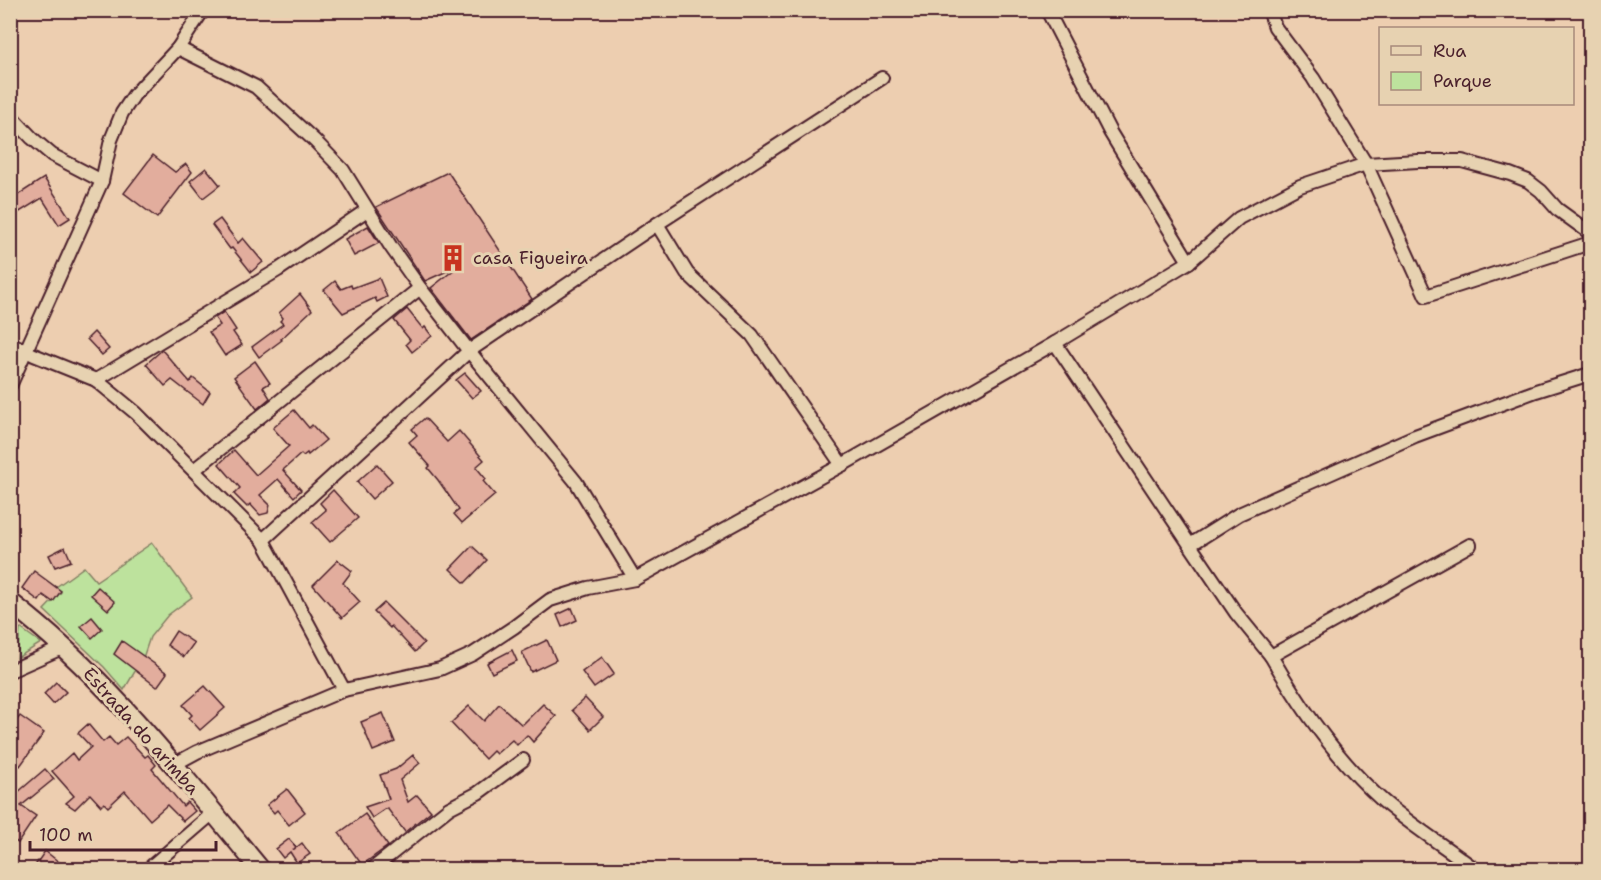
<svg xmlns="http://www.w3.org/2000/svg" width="1601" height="880" font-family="'Shantell Sans',sans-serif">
  <rect width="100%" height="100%" fill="#edceb0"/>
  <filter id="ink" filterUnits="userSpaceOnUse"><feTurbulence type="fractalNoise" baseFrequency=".0167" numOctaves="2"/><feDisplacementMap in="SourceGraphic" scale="12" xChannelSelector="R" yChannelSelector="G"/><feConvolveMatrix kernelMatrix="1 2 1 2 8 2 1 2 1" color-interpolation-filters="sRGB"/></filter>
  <g filter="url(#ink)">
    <g fill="#bde29d" stroke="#848064" stroke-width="1.5">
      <polygon points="152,543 192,597 168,615 150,637 143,658 124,690 104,667 44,610 61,592 56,587 84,567 96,581"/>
      <polygon points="20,628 41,643 17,658"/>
    </g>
    <g fill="#e2ad9d" stroke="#4a1f2b" stroke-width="1.5">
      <polygon points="153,155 175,172 186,164 192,172 157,218 124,193"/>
      <polygon points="206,168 220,185 203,198 190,181"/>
      <polygon points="448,172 532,299 471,340 431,288 455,269 454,268 425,281 376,207"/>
      <polygon points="44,178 70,218 59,225 42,198 10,218 10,200"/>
      <polygon points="220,219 238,243 243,238 263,262 251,272 232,248 230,249 212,225"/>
      <polygon points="368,226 379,243 354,256 345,239"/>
      <polygon points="379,278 387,297 377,302 375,298 343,313 324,290 335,281 341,289 351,285 352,288"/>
      <polygon points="300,294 312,310 281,339 282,340 259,357 252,347 283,324 280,321 283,318 279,313"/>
      <polygon points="407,309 423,329 425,327 432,336 412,352 406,344 410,340 394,320"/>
      <polygon points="224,312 236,330 233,332 242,345 225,356 209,332 220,325 215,318"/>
      <polygon points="94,332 109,349 102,355 87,339"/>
      <polygon points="162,350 190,382 193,378 210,392 203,404 172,380 165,386 146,364"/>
      <polygon points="255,361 270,383 263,387 270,398 257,409 234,377"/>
      <polygon points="465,373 481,391 472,398 456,380"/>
      <polygon points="294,410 309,428 312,425 326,440 308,455 307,453 303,456 301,454 283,470 301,490 294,497 278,479 260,495 270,505 268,513 260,515 250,504 247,507 234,494 240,488 219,464 234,450 256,475 289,446 273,428"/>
      <polygon points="425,418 447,442 459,431 484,460 476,467 486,479 483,481 495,495 462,523 454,514 459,510 438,480 428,468 430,466 409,442 417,435 412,429"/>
      <polygon points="377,464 392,481 372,499 357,482"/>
      <polygon points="333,490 358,518 330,542 312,522 326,510 320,503"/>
      <polygon points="472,546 487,560 465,583 450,569"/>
      <polygon points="65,547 71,561 55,567 49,555"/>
      <polygon points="338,560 352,571 343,583 360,602 342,618 313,585"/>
      <polygon points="34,571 61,591 53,602 43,595 39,601 22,588"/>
      <polygon points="98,587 115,602 108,610 91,595"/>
      <polygon points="384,603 424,643 415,652 391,626 390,628 374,612"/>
      <polygon points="572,608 577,620 562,627 557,615"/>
      <polygon points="92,617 102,629 92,638 81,626"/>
      <polygon points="176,631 194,643 184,657 167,645"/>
      <polygon points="547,640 556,660 531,672 522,652"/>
      <polygon points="122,641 167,673 157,687 114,654"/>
      <polygon points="512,650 517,661 492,673 487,663"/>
      <polygon points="602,657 614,674 594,688 582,672"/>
      <polygon points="56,682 66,692 53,704 44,694"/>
      <polygon points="205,686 225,708 200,730 189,718 192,715 183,705"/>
      <polygon points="585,698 603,717 590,730 572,710"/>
      <polygon points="499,704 522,725 543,704 556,716 533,742 527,735 517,745 512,740 496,754 493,751 485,759 451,723 469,706 484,721"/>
      <polygon points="383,713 395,742 373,751 361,722"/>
      <polygon points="20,716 44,733 20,766 10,759 10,729"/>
      <polygon points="88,724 103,742 109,737 116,745 126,737 145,757 148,755 156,765 152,769 183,806 187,802 195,811 183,821 167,805 150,820 125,791 108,807 104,803 101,806 90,794 75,809 66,803 74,796 52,771 72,753 77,760 91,747 78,733"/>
      <polygon points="413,755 420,763 400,780 408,802 417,795 431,811 405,832 387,808 372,818 365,807 389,799 380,775 396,769"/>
      <polygon points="45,769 54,779 21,806 36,816 18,843 10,838 10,799"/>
      <polygon points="287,789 305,812 289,825 277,810 274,813 267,805"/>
      <polygon points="365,814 388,846 362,865 339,833"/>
      <polygon points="289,839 296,847 293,850 302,843 310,854 297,863 290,852 283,858 276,849"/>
      <polygon points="45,851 69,870 32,870"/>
    </g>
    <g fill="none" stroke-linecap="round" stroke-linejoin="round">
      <defs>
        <g id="minor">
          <polyline points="1047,10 1110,132 1189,262"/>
          <polyline points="1269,10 1275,27 1313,78 1366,164 1426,296 1590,243"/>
          <polyline points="178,48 256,87 315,141 343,170 391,247 420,288 469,351 576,482 635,579"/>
          <polyline points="10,115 32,138 52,155 102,181"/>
          <polyline points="657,224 687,273 752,335 842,465"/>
          <polyline points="1590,233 1557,209 1541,191 1528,181 1510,174 1462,161 1418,161 1366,164 1300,186 1239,218 1189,262 1055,343 1190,545 1239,514 1415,436 1536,391 1590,374"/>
          <polyline points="10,343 34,355 96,380 136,413 263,540 344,690"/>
          <polyline points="96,380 278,270 367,210"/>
          <polyline points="10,386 102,181 111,140 122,113 134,95 178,48 203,10"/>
          <polyline points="194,470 420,288"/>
          <polyline points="263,540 469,351 657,224 882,78"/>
          <polyline points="1190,545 1236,613 1271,656"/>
          <path d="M1470,545L1271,656C1302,710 1337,760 1383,801C1412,826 1446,847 1476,870"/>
          <polyline points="10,671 64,647"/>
          <polyline points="173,765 197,752 344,690 440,669 473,654 514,627 550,600 588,588 635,579 842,465 1055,343"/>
          <polyline points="147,870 213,813"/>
          <polyline points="371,870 449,808 478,793 523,760"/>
        </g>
        <path id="secondary" d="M10,602C107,677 183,776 261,870"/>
      </defs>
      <use href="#minor" stroke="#4a1f2b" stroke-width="16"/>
      <use href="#secondary" stroke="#4a1f2b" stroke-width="22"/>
      <use href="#minor" stroke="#e7d2b1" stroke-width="12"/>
      <use href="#secondary" stroke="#e7d2b1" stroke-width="18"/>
    </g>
  </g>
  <defs>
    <symbol id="building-bare" viewBox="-9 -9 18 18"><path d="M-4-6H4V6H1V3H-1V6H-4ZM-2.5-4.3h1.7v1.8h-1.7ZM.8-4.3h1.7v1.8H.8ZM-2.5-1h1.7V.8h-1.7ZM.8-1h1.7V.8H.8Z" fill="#c8321e" stroke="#e7d2b1" stroke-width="2.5" paint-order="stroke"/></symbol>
  </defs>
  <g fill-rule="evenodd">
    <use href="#building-bare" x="434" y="239" width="38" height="38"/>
  </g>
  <g text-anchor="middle" stroke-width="6" stroke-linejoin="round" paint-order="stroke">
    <g font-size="18" fill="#4a1f2b" stroke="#e7d2b1" text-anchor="start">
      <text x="473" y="264">casa Figueira</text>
    </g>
    <g font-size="18" fill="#4a1f2b" stroke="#e7d2b1">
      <text transform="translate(141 731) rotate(48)" y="6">Estrada do arimba</text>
    </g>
  </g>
  <rect width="1601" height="880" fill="none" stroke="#e7d2b1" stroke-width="36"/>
  <rect x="18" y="18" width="1565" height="844" fill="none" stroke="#4a1f2b" stroke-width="2" filter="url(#ink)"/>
  <rect x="1379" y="27" width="195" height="78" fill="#e7d2b1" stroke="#a88a7b" stroke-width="1.5"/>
  <rect x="1391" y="46" width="30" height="9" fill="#e7d2b1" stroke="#a88a7b" stroke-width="1.5"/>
  <text x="1433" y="57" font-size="18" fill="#4a1f2b">Rua</text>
  <rect x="1391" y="72" width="30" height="18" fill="#bde29d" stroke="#a88a7b" stroke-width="1.5"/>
  <text x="1433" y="87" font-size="18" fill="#4a1f2b">Parque</text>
  <path d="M30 841v9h186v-9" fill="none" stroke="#4a1f2b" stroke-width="3"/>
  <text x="39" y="841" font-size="18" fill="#4a1f2b" stroke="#e7d2b1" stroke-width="4.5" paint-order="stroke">100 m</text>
</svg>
